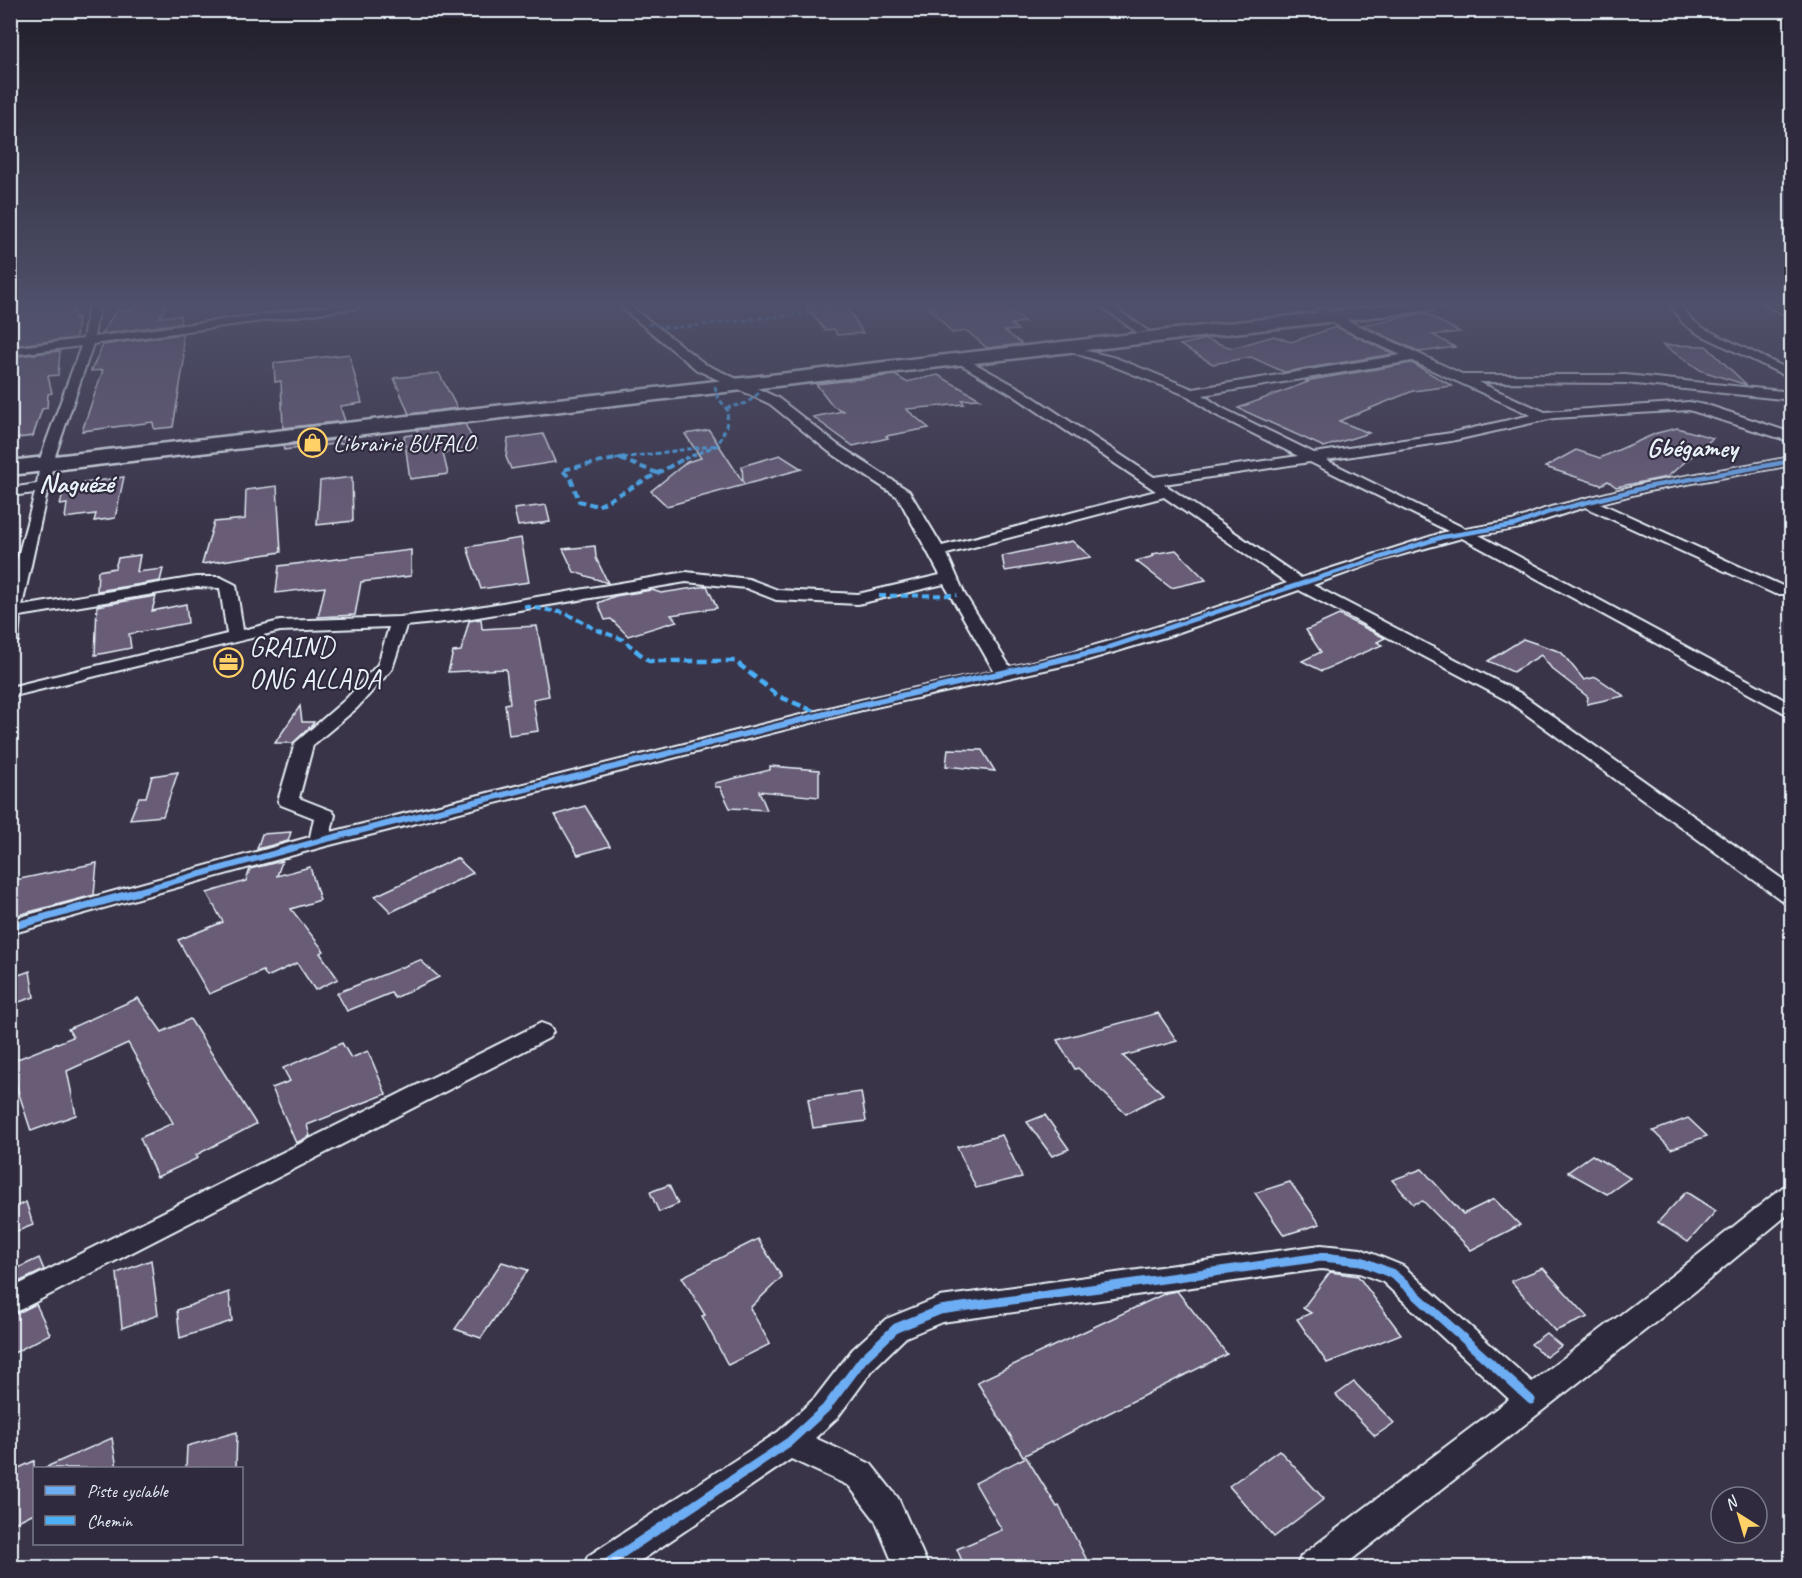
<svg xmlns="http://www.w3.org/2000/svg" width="1802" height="1578" font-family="Caveat,sans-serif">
  <rect width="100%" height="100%" fill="#3a3449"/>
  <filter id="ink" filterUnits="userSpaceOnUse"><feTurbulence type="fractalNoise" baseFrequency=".0167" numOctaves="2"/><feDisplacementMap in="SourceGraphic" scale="12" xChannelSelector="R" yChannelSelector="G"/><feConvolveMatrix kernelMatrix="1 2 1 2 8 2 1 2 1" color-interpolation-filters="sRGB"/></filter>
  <g filter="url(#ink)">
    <g fill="#675b77" stroke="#e8f1f8" stroke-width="1.5">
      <polygon points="48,305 49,308 73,305 75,318 78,317 76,338 10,346 10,310"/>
      <polygon points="134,305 167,305 160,317 180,315 181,323 101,334 116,311 133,310"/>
      <polygon points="846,305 863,333 837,335 834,329 825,330 806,307"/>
      <polygon points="927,305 1003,305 1025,322 1011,324 1018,330 1005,331 1022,344 987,348 967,331 952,333"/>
      <polygon points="1424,313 1460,332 1433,335 1455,347 1420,352 1362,325"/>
      <polygon points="1336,327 1393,354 1284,372 1251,357 1213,364 1180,345 1206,339 1232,348 1274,336 1291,342"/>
      <polygon points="182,334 184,361 173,427 154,429 153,422 82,431 103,370 91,371 103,345"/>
      <polygon points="1663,345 1706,346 1747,385 1702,371"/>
      <polygon points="60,351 58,375 48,376 52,393 48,394 47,408 42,409 33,436 10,439 10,357"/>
      <polygon points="349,354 362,403 340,406 345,421 283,428 281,381 275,382 274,363"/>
      <polygon points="1412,363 1452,386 1413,391 1339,421 1369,433 1324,447 1238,408 1308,382 1305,381"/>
      <polygon points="439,373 457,408 409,414 394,378"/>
      <polygon points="895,375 906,382 938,375 980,399 962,400 964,404 906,409 929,428 886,436 888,438 853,446 813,417 843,411 833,406 816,384"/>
      <polygon points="465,424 477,448 443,453 448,474 410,479 404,436 418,434 417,430"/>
      <polygon points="1677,428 1713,438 1667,477 1616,487 1608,481 1601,485 1545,467 1576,450 1600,458 1657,433"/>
      <polygon points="709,430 743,482 742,466 780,455 802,469 667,506 651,491 687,462 701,458 685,434"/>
      <polygon points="543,434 555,462 511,469 506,457 508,439"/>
      <polygon points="350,438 351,442 284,450 283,446"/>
      <polygon points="124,477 115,518 94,521 96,514 65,518 67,504 60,505 65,486"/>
      <polygon points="352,477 353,521 317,525 320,481"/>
      <polygon points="277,486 281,552 202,564 214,522 245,519 246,490"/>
      <polygon points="546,505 550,522 518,526 514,509"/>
      <polygon points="521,538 529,582 481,589 467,547"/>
      <polygon points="1072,541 1091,557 1005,571 1002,556"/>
      <polygon points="595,546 596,558 608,583 574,572 563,549"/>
      <polygon points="411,550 411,576 361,582 355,615 318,617 325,587 276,593 279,566"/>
      <polygon points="1176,550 1206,580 1171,588 1136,561 1154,556 1152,554"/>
      <polygon points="140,555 137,572 163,569 160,581 97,591 98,571 115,568 118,558"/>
      <polygon points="707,586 717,608 671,615 677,621 628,636 611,619 605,620 598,603 615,596 652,590 661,593"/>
      <polygon points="156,596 152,611 186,604 188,623 129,634 131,648 95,655 97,606"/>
      <polygon points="1339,615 1385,638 1377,642 1382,645 1322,671 1302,661 1321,652 1306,630"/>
      <polygon points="481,619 482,629 537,626 549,696 533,699 538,731 509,735 505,704 510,703 506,669 448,672 453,652 461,651 469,621"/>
      <polygon points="1523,639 1561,652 1584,680 1596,677 1624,696 1587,704 1588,697 1552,669 1541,655 1513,672 1488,661"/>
      <polygon points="300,706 302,722 314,722 312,725 293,743 275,743"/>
      <polygon points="948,749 982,750 995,771 946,766"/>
      <polygon points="770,766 819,770 819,797 759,791 767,810 730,808 720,787 715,787 715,783 770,770"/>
      <polygon points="178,772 163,816 130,819 139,797 146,797 152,776"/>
      <polygon points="585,806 610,846 578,855 555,815"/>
      <polygon points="291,832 288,841 257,849 262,834"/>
      <polygon points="457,858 473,873 391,912 375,896"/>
      <polygon points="282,861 277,876 310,867 320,900 291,909 324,951 320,953 338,979 315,990 297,963 267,977 263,971 209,994 178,940 223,922 207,893 246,881 250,869"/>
      <polygon points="97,863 94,895 10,917 10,881"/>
      <polygon points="420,960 439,977 395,998 391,993 347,1011 337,993"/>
      <polygon points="30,971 34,997 10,1005 10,978"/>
      <polygon points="138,998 162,1032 190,1019 256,1124 196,1155 198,1158 157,1177 140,1138 173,1123 128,1043 67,1071 76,1115 31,1131 10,1066 10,1062 73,1037 68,1029"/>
      <polygon points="1158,1013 1177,1041 1123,1056 1163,1094 1126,1114 1078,1068 1075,1069 1057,1040"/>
      <polygon points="342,1043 351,1058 368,1051 386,1094 307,1125 310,1136 296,1143 272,1088 290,1081 283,1068"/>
      <polygon points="861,1092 866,1121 813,1128 808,1099"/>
      <polygon points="1045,1115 1069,1149 1052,1156 1027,1122"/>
      <polygon points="1688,1118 1707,1136 1671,1149 1653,1131"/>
      <polygon points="1002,1135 1022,1177 976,1188 957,1147"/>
      <polygon points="1592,1155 1630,1178 1607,1194 1568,1172"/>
      <polygon points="1422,1169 1463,1214 1494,1199 1520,1225 1471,1250 1423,1201 1413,1204 1392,1180"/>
      <polygon points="1290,1182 1320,1224 1284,1235 1255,1193"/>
      <polygon points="669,1185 678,1204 659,1212 650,1192"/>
      <polygon points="1686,1192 1716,1211 1688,1242 1658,1222"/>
      <polygon points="26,1202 33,1225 10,1234 10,1209"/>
      <polygon points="758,1239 782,1277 750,1308 770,1344 728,1365 702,1316 705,1315 682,1277"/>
      <polygon points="10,1253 18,1268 39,1258 44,1270 10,1286"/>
      <polygon points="151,1260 158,1315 122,1328 117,1273"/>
      <polygon points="502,1262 528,1270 481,1338 455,1329"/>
      <polygon points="1543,1268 1588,1317 1555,1331 1511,1281"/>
      <polygon points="1330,1272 1358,1276 1401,1334 1327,1363 1297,1319 1311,1313 1303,1308"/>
      <polygon points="1177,1291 1227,1354 1023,1456 977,1382 1166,1293"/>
      <polygon points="229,1292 232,1321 180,1338 177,1310"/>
      <polygon points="36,1304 50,1334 10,1355 10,1317"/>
      <polygon points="1546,1333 1561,1346 1546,1357 1531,1344"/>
      <polygon points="1354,1382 1394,1423 1375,1436 1336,1395"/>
      <polygon points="237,1432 236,1468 186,1468 187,1446"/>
      <polygon points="112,1438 117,1468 44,1468"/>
      <polygon points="1279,1450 1324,1499 1274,1537 1229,1486"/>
      <polygon points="1026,1457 1057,1507 1059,1506 1091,1568 965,1568 957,1549 1002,1530 975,1483"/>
      <polygon points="34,1461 34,1513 10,1525 10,1472"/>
    </g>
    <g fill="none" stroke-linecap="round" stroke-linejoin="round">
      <defs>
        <g id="street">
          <path d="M89,305H99L94,337L335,305H361L356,308L93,344L55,456L22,606L196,577H220L236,585L243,630L280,621L399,617L454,611L686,572L749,579L778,590L858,594L940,575L898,497L828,451L770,404L697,370L618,305H629L705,364L778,398L838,445L909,491L942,546L1156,491L1013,395L955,361L953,359L959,355L1021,389L1154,477L1298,456L1214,414L1188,396L1108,364L1063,349V345L1116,358L1193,389L1401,355L1342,328L1317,313L1316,311L1321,308L1464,375H1626L1792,392V400L1626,383L1478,382L1545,412L1689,402L1710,406L1792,433V442L1689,410L1554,418L1451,441L1326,460L1466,529L1512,521L1544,509L1647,483L1792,457V465L1648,491L1600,503L1787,588L1789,591L1787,594H1775L1585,507L1520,528L1479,535L1792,704V717L1462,538L1382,560L1313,585L1520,693L1792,886V904L1784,902L1508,701L1299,590L1168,636L1081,662L862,710L326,846L10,934V920L310,837L314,818L281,805L278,801L295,743L345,700L378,664L389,627L280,631L10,697V687L227,634L220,588L196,587L20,616L18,641L10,646V586L35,493L10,496V488L37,484L41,456L81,346L10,355V348L83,339ZM1412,361L1531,415L1451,433L1314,453L1222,408L1203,395ZM1310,462L1448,531L1301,578L1164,484ZM1164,497L1287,583C1195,615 1104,646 1010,667L965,595L947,554ZM686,582L746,588L776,600L858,604L944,584L994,671L861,700L331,832L335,815L332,811L299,798L313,745L357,708L392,669L406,626L454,621Z"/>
          <polygon points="1099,305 1111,305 1148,331 1138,333"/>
          <polygon points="1670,305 1680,305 1692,320 1703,328 1792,371 1792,379 1695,332 1684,324"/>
          <polygon points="1764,305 1778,305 1792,310 1792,317"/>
          <polygon points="541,1023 549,1026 553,1032 549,1038 10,1315 10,1289"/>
          <polygon points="1792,1184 1792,1211 1694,1292 1341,1568 1296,1568 1301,1556 1509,1399 1383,1282 1359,1273 1321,1269 942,1322 906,1337 874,1368 837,1418 815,1438 871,1464 898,1498 929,1568 895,1568 875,1520 849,1486 791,1459 630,1568 583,1568 588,1556 778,1432 815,1398 852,1350 886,1319 940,1297 1321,1245 1361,1249 1403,1266 1532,1382 1674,1274 1783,1187"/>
        </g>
        <polygon id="highway" points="1388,305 1441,305 1432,310 10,475 10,461"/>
      </defs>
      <use href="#street" stroke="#e8f1f8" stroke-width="4"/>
      <use href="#highway" stroke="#e8f1f8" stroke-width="5"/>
      <use href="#street" fill="#2f2a3d" fill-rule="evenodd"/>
      <use href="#highway" fill="#2f2a3d" fill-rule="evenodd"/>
      <g stroke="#4cb0f7" stroke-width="3" stroke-dasharray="5 3" stroke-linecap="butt">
        <polyline points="647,324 672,328 881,305"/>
        <polyline points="715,386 717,396 728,411 726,427 718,445"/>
        <polyline points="726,408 747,403 760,392"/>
        <polyline points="615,459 718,445"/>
        <polyline points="684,459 718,445"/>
      </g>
      <g stroke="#4cb0f7" stroke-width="4" stroke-dasharray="7 4" stroke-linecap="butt">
        <polyline points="625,457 562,470 571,479 579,501 598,506 687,457"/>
        <polyline points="620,459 660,474"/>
        <polyline points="879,596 957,595"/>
        <polyline points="524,606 565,613 597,630 622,639 637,651"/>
      </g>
      <polyline stroke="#4cb0f7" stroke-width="4.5" stroke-dasharray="9 4.5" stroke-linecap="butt" points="635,650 649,661 735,661 778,696 821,714"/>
      <defs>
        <polyline id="cycleway-far3" points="1098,651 1442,537 1515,525 1549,512 1647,487 1792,461"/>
        <polyline id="cycleway-far2" points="132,893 319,841 861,705 1103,650"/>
        <polyline id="cycleway-far1" points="10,927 137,892"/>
        <polyline id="cycleway" points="600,1568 789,1442 826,1408 863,1359 896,1328 940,1310 1321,1257 1361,1261 1393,1274 1531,1400"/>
      </defs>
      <use href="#cycleway-far3" stroke="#2f2a3d" stroke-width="8"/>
      <use href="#cycleway-far2" stroke="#2f2a3d" stroke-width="10"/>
      <use href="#cycleway-far1" stroke="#2f2a3d" stroke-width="11"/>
      <use href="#cycleway" stroke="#2f2a3d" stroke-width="13"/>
      <use href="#cycleway-far3" stroke="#6dadf4" stroke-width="4.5"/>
      <use href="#cycleway-far2" stroke="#6dadf4" stroke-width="6"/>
      <use href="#cycleway-far1" stroke="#6dadf4" stroke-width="8"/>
      <use href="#cycleway" stroke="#6dadf4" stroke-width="9"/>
    </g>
  </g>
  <linearGradient id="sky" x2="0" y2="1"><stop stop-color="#201d28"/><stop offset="0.58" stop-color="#4f506a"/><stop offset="1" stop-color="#4f506a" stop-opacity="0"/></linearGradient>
  <rect width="1802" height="525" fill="url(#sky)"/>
  <defs>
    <symbol id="shop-ring" viewBox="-11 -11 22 22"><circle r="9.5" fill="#2f2a3d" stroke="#ffd166" stroke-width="1.5"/><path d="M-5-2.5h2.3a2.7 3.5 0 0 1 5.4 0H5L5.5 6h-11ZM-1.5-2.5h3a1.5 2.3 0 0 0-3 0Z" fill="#ffd166"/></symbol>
    <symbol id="office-ring" viewBox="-11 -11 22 22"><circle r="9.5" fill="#2f2a3d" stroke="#ffd166" stroke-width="1.5"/><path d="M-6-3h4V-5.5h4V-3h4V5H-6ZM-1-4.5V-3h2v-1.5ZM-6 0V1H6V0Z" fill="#ffd166"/></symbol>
  </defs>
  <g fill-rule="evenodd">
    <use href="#shop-ring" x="296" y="426" width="33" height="33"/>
    <use href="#office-ring" x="212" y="646" width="33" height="33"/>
  </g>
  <g text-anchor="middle" stroke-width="4.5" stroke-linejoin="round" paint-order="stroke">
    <g font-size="24" fill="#e8f1f8" stroke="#2f2a3d" text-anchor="start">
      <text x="333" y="451">Librairie BUFALO</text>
    </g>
    <g font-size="27" font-weight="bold" fill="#e8f1f8" stroke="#2f2a3d">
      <text x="1692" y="456">Gbégamey</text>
      <text x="76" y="492">Naguézé</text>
    </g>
    <g font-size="28" fill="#e8f1f8" stroke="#2f2a3d" text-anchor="start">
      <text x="249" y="656">GRAIND<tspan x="249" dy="32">ONG ALLADA</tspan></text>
    </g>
  </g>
  <rect width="1802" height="1578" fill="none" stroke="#2f2a3d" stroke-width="36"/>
  <rect x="18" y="18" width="1766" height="1542" fill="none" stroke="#e8f1f8" stroke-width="2" filter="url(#ink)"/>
  <rect x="33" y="1467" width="210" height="78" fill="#2f2a3d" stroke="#797a88" stroke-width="1.5"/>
  <rect x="45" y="1486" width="30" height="9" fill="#6dadf4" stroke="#797a88" stroke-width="1.5"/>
  <text x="87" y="1497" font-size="18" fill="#e8f1f8">Piste cyclable</text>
  <rect x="45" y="1516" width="30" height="9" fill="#4cb0f7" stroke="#797a88" stroke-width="1.5"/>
  <text x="87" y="1527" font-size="18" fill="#e8f1f8">Chemin</text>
  <g transform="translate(1739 1515) rotate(323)"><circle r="28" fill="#2f2a3d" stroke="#797a88" stroke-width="1.5"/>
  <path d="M0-4.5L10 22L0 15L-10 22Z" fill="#ffd166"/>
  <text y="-9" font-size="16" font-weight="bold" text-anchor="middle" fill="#e8f1f8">N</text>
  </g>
</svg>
